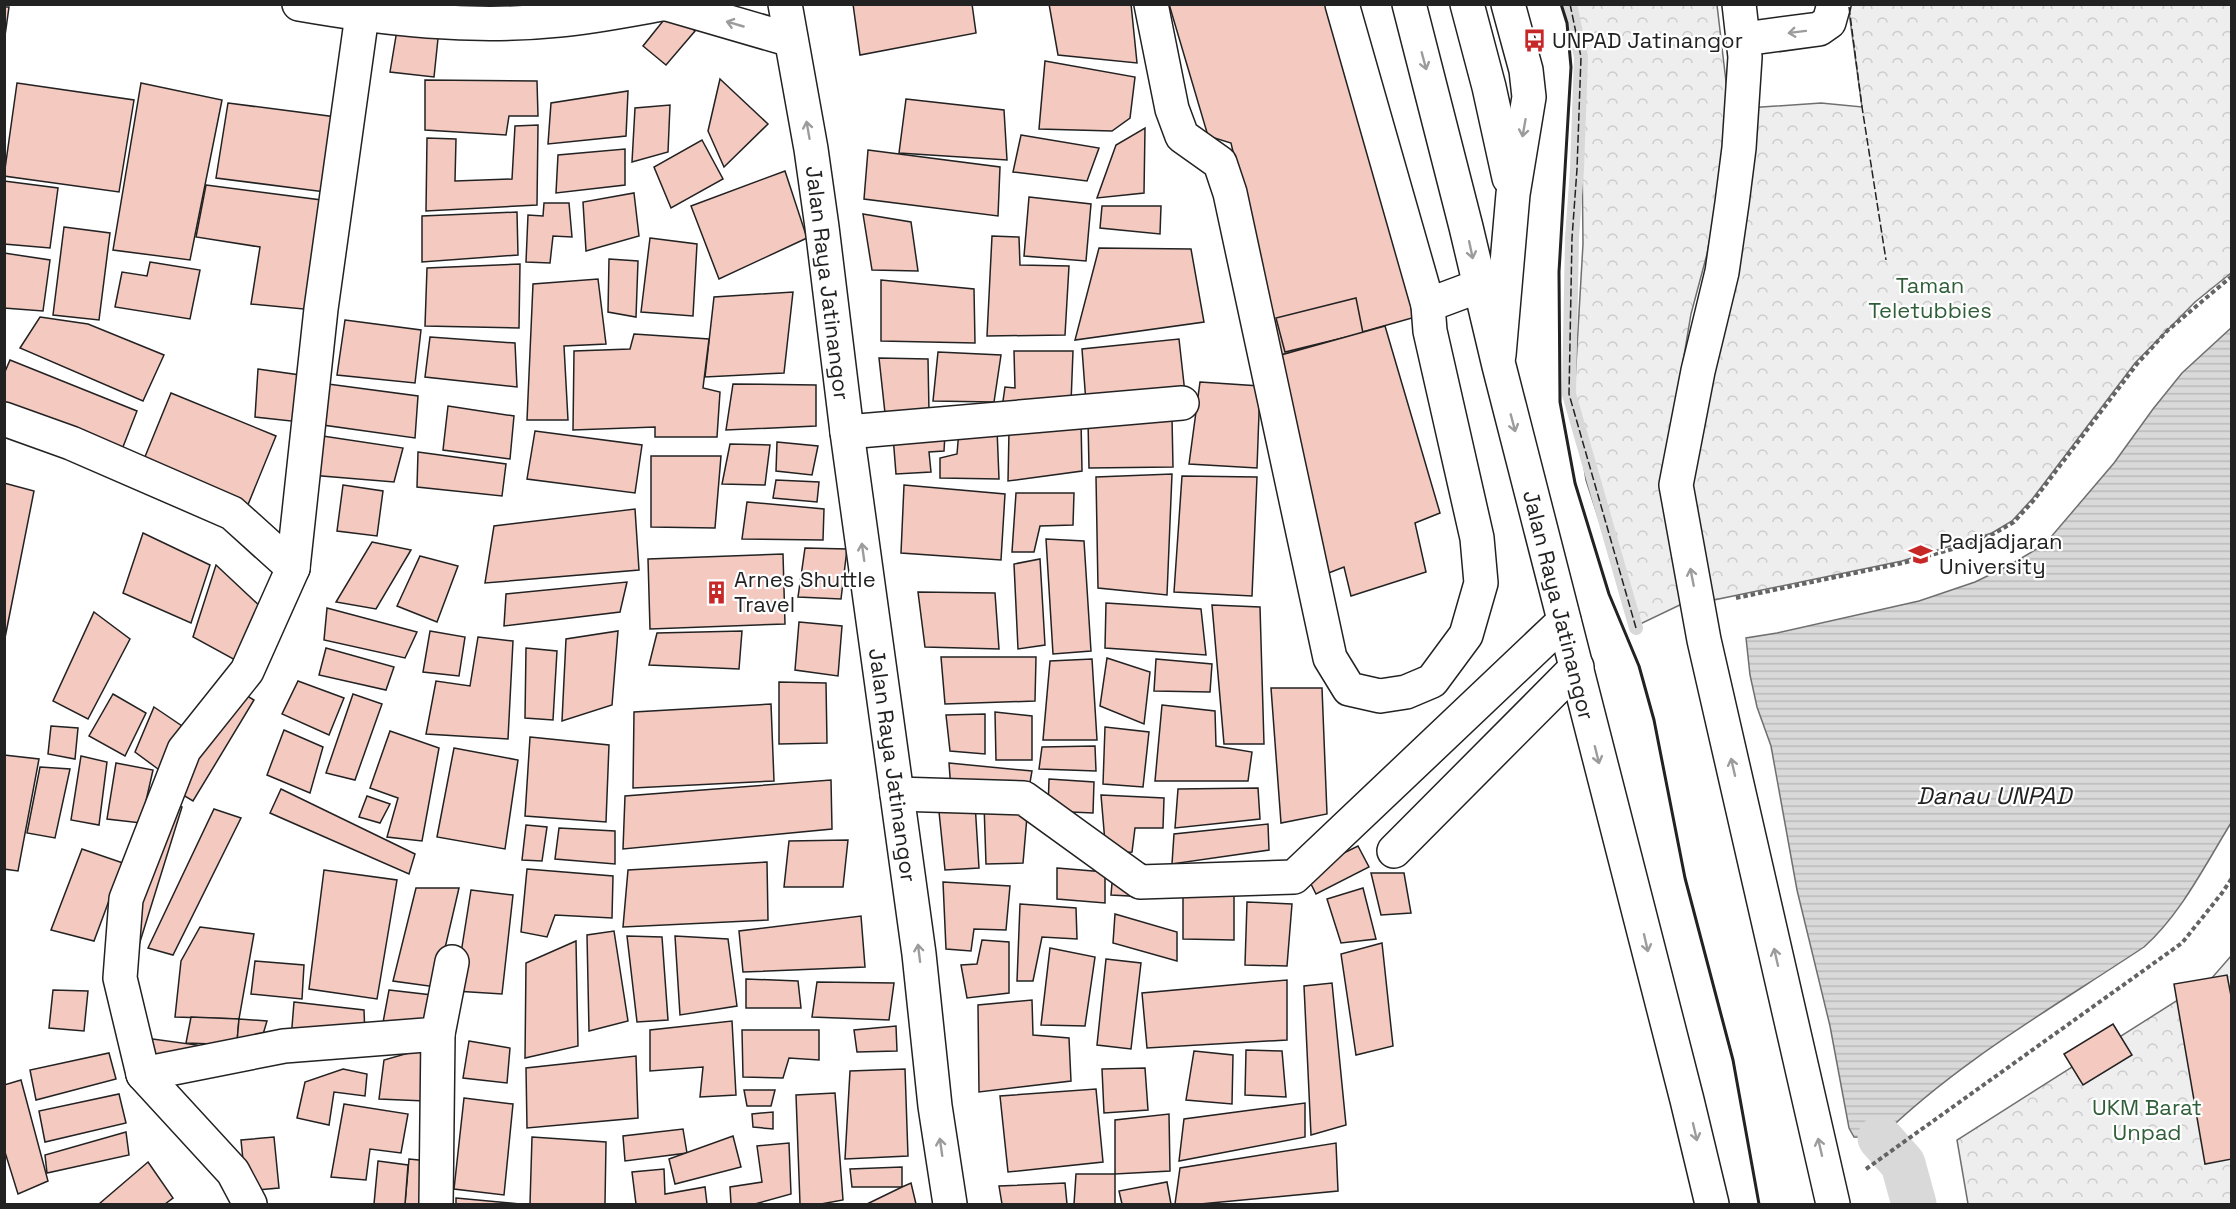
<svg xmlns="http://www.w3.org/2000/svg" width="2236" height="1209" font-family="'Space Grotesk',sans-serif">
  <defs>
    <pattern id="park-crowns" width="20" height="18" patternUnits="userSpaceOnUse" patternTransform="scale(1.5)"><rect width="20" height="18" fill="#eee"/><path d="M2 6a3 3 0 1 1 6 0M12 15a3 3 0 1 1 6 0" fill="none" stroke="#ccc"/></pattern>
    <pattern id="water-rules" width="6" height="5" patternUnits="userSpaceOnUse" patternTransform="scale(1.5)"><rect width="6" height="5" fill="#d9d9d9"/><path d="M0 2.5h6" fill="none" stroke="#bababa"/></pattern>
  </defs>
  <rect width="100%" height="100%" fill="#fff"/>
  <g fill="url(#park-crowns)" stroke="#6f6f6f" stroke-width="1.5">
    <polygon points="1570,5 1717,5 1727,90 1722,174 1707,254 1691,314 1670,439 1684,603 1634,627 1586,480 1574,399 1583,244 1581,58"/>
    <polygon points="1848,5 2231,5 2231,273 2195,302 2135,363 2033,498 2012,521 1992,533 1902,561 1704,602 1685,479 1747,108 1821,103 1862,107"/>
    <polygon points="2231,956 2231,1204 1968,1204 1957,1140 2211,979"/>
  </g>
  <path fill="url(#water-rules)" stroke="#6f6f6f" stroke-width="1.5" d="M2231,328V823C2205,865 2181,914 2144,947C2054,1007 1957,1062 1880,1138L1854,1137L1849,1128L1830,1026L1797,890L1771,746L1757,707L1750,675L1746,638L1777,633L1919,601L1975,582L2008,566L2045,544L2114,463L2153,409L2182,373Z"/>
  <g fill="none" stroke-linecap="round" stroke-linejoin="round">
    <polyline stroke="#d9d9d9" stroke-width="14" points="1570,4 1581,57 1577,169 1572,238 1569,394 1636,628"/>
    <polyline stroke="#d9d9d9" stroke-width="45" points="1880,1138 1903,1164 1914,1204"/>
  </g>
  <g fill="#f3c9c0" stroke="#222" stroke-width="1.5">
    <polygon points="853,4 972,4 976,33 860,55"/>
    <polygon points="1049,4 1131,4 1137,63 1058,55"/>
    <polygon points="1169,4 1338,4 1419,316 1281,355 1231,143 1208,136"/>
    <polygon points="4,7 9,7 4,43"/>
    <polygon points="671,11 695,31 666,65 643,46"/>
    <polygon points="398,24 439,29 434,77 390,72"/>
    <polygon points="1045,61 1135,77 1130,118 1112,131 1039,129"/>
    <polygon points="720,79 768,124 724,167 708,131"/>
    <polygon points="425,80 537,81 538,116 509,116 506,135 425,130"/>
    <polygon points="17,83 134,100 119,192 4,176"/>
    <polygon points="141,83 222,100 190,260 113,250"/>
    <polygon points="628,91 626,136 548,144 551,103"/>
    <polygon points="906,99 1004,110 1007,160 899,153"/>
    <polygon points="228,103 344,118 333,193 216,178"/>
    <polygon points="670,105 668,152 632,162 635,108"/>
    <polygon points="538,125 537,205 426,211 427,138 456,139 455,181 512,179 515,126"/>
    <polygon points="1145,128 1144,193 1097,198 1116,145"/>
    <polygon points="1021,135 1099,148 1087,181 1013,172"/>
    <polygon points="702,140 723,179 671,208 654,167"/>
    <polygon points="625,149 625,185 556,193 558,155"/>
    <polygon points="868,150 1000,167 998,216 864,199"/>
    <polygon points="785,171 807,238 719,279 691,206"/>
    <polygon points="4,181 58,188 50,248 4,244"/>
    <polygon points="206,185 329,201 314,310 251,304 260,247 196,237"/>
    <polygon points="634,193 639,236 586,251 583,202"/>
    <polygon points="1029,197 1091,204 1086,261 1024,256"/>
    <polygon points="544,203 569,203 572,237 553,236 550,263 526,262 528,215 543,216"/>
    <polygon points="1102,206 1161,206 1160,234 1100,228"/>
    <polygon points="517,212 518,255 422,262 422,216"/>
    <polygon points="863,214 911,222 918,271 872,270"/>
    <polygon points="64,227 110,233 99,320 53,315"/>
    <polygon points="992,236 1019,237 1020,265 1069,266 1065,335 987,336"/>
    <polygon points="650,238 697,244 693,316 641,312"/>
    <polygon points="1099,248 1191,249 1204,322 1075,340"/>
    <polygon points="4,253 50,260 43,311 4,308"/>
    <polygon points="609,259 638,261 636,317 608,312"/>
    <polygon points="150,262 200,270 190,319 115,307 122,272 147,276"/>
    <polygon points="520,264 519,328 425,326 427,268"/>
    <polygon points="598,279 606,344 564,346 568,420 527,420 533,284"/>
    <polygon points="881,280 974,289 975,343 881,341"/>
    <polygon points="793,292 784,373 705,377 714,297"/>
    <polygon points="1356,298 1363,333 1285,352 1276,318"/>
    <polygon points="40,317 88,324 164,355 143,401 20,348"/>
    <polygon points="345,320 421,330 415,383 337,375"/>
    <polygon points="1385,326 1440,513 1415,523 1426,572 1351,596 1344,567 1326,574 1281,355"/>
    <polygon points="634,334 709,339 703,388 720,392 717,437 655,437 655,427 573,430 574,351 630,349"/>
    <polygon points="430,337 515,343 517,387 425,377"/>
    <polygon points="1179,339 1185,393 1086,403 1082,349"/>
    <polygon points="1014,351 1073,351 1071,403 1002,408 1005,387 1015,388"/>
    <polygon points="938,352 1001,355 994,402 933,401"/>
    <polygon points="879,358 928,359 929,412 885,413"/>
    <polygon points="10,360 137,411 121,452 4,405 4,374"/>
    <polygon points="258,369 307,376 300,422 255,417"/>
    <polygon points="1200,382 1260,386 1257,468 1189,464"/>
    <polygon points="328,384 418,396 415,438 323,425"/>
    <polygon points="733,384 816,385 816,426 726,430"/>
    <polygon points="171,393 276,436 247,507 142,464"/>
    <polygon points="448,406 514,416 510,459 443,450"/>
    <polygon points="1172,418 1173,467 1089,468 1088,421"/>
    <polygon points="1081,421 1082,471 1008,481 1009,431"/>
    <polygon points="997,429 999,479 940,478 940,458 957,454 959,430"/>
    <polygon points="535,431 642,445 635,493 527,479"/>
    <polygon points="945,434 944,451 929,452 931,472 896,474 893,436"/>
    <polygon points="316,435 403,448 394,482 310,475"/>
    <polygon points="777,442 818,446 812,475 776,471"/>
    <polygon points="730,444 770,445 765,485 722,484"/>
    <polygon points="418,452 506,464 502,496 417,487"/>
    <polygon points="651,456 721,456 715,528 651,527"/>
    <polygon points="1172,474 1167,595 1098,588 1096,477"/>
    <polygon points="1182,476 1257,477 1252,596 1174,592"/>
    <polygon points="776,480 819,482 817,502 773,498"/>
    <polygon points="4,483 34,491 4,643"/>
    <polygon points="343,485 383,491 377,536 337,531"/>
    <polygon points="904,485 1005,494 1001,560 901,553"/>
    <polygon points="1016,493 1074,493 1073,525 1040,526 1034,552 1012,552"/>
    <polygon points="747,502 824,509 823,540 742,539"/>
    <polygon points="635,509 639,570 485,583 494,526"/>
    <polygon points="143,533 210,565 191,623 123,593"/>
    <polygon points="1046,539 1084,541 1091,651 1053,654"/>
    <polygon points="372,542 411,550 376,609 336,602"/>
    <polygon points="805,548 847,549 841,599 798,597"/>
    <polygon points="783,554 785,624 650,629 648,559"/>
    <polygon points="420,556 458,566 437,622 397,606"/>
    <polygon points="1040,559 1045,645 1018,649 1014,564"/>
    <polygon points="216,565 263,609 246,666 193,637"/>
    <polygon points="627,582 620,612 504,626 506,594"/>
    <polygon points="918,592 995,593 999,649 925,647"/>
    <polygon points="1106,603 1201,609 1206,655 1105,648"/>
    <polygon points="1212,605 1260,607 1264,744 1224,744"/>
    <polygon points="327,608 417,632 405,658 324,640"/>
    <polygon points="94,612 130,639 88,719 53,701"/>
    <polygon points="799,622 842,626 838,676 795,670"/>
    <polygon points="430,631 465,637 459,676 423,672"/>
    <polygon points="618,631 612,705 562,721 566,639"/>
    <polygon points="742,631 739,669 649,665 657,633"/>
    <polygon points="478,637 513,641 508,739 426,734 436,681 470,686"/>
    <polygon points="326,648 394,667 386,690 319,675"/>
    <polygon points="526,648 557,651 553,720 525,718"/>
    <polygon points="941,657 1036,657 1035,701 945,704"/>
    <polygon points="1107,658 1150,672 1144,724 1100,706"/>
    <polygon points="1092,659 1097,740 1043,740 1050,661"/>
    <polygon points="1156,659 1212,664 1210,692 1154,691"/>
    <polygon points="298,681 344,698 329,735 282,714"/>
    <polygon points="779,682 826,683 827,743 779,744"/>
    <polygon points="1271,688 1322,688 1327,814 1281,823"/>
    <polygon points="239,691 254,700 193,801 178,792"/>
    <polygon points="113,694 146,713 125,756 89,736"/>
    <polygon points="353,694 382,704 355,780 326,773"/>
    <polygon points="771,704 774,781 633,788 634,712"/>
    <polygon points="1162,705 1215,711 1216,746 1252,752 1248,781 1155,781"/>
    <polygon points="154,707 185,728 162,772 135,752"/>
    <polygon points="995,712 1032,716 1032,760 996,760"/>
    <polygon points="985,714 985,754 950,751 946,715"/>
    <polygon points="51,726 78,728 75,759 48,754"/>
    <polygon points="1105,727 1149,732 1143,787 1103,784"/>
    <polygon points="284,730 323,747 310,793 267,775"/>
    <polygon points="390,731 439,748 422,841 387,837 398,798 370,788"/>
    <polygon points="530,737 609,745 606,822 525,816"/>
    <polygon points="1095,746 1096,771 1039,769 1042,747"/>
    <polygon points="454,748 518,760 505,849 437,837"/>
    <polygon points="4,755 39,759 18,871 4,869"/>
    <polygon points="81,756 107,762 99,825 71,820"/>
    <polygon points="116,763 153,770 141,823 107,819"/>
    <polygon points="949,763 1032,771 1028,794 951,790"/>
    <polygon points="40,767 70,769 55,838 27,833"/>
    <polygon points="1049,779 1094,782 1093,813 1048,811"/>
    <polygon points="831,780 832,829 623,849 625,796"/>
    <polygon points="1258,788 1260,819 1175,828 1178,789"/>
    <polygon points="281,789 415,854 409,874 270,813"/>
    <polygon points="1101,795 1164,798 1163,828 1135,828 1132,852 1106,854"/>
    <polygon points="367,796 390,804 380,823 359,817"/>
    <polygon points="938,802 975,803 979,868 945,870"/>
    <polygon points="169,803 182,807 139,945 126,941"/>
    <polygon points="984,804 1028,805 1023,863 986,864"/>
    <polygon points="214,809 241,818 173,955 148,948"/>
    <polygon points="1268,824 1269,850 1172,864 1174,834"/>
    <polygon points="526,825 547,827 542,861 522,860"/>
    <polygon points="559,828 615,831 615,864 555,859"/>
    <polygon points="848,840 843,887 784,887 789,841"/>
    <polygon points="1358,846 1369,867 1316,894 1305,872"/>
    <polygon points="82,849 123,863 94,941 51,930"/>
    <polygon points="767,862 768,920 623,927 628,870"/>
    <polygon points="1057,868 1105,872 1105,903 1057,899"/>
    <polygon points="527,869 613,876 612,918 555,915 547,937 521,932"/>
    <polygon points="324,870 397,880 377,999 309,989"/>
    <polygon points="1371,873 1404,873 1411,913 1381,915"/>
    <polygon points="943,882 1010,886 1006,930 974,929 971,951 946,949"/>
    <polygon points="1112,883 1166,887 1166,898 1111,895"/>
    <polygon points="1183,884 1234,888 1234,940 1183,939"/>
    <polygon points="416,888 459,888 436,987 393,981"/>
    <polygon points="1363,888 1376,939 1341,943 1327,899"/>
    <polygon points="471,890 513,895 502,994 455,991"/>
    <polygon points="1247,902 1292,904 1287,966 1245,965"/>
    <polygon points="1020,904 1076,908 1077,939 1042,937 1033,981 1017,981"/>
    <polygon points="1115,914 1177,932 1177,961 1113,943"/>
    <polygon points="861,916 865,967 743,972 739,931"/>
    <polygon points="200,927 254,934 239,1019 175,1017 181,961"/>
    <polygon points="614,931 628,1021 589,1031 587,935"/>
    <polygon points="627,936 662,937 668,1020 637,1022"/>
    <polygon points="675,936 728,939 737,1006 680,1015"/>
    <polygon points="982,940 1009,942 1009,993 967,998 961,965 977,964"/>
    <polygon points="576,941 578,1046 525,1058 526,963"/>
    <polygon points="1382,943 1393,1046 1356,1055 1341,954"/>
    <polygon points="1050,948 1095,957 1085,1026 1041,1025"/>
    <polygon points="1106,959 1141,963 1131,1049 1097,1045"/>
    <polygon points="255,961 304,965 302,999 251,994"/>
    <polygon points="2227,975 2232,1001 2232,1159 2205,1164 2174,984"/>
    <polygon points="746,979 798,981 801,1008 746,1008"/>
    <polygon points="1287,980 1287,1040 1147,1048 1142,993"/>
    <polygon points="817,982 894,983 889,1020 812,1017"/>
    <polygon points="1332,983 1346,1125 1311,1135 1304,986"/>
    <polygon points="53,990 88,991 84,1031 49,1028"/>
    <polygon points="389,990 432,995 427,1030 382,1028"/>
    <polygon points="1032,1000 1033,1035 1069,1038 1071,1081 979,1092 978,1005"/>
    <polygon points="294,1002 364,1010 365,1035 291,1039"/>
    <polygon points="191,1017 239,1019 236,1053 213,1044 186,1043"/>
    <polygon points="239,1019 267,1021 261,1041 236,1053"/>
    <polygon points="732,1021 736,1095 700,1097 703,1067 650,1071 650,1030"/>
    <polygon points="2113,1024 2132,1055 2083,1085 2064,1054"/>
    <polygon points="896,1026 897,1051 857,1052 854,1030"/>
    <polygon points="742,1030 819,1030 819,1060 789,1058 783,1078 743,1077"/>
    <polygon points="138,1037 197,1045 190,1062 149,1065"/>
    <polygon points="469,1041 510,1048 507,1083 463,1078"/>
    <polygon points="426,1048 425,1101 379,1099 384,1060"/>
    <polygon points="1246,1050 1282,1051 1286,1097 1245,1095"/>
    <polygon points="1194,1051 1233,1055 1232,1104 1186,1100"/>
    <polygon points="109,1053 116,1079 36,1100 30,1070"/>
    <polygon points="636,1056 638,1118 527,1128 526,1068"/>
    <polygon points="1145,1068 1148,1110 1104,1113 1102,1069"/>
    <polygon points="343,1069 367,1074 365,1096 334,1092 329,1125 297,1118 305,1082"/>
    <polygon points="905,1069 908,1156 845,1159 850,1071"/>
    <polygon points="21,1080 48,1181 18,1194 4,1149 4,1085"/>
    <polygon points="1096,1089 1103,1162 1008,1172 1000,1096"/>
    <polygon points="744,1090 775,1090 771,1106 747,1106"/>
    <polygon points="835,1093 843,1200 821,1204 800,1204 796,1095"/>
    <polygon points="119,1094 126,1123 45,1142 39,1111"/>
    <polygon points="464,1098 513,1104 504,1195 454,1189"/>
    <polygon points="1305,1103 1305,1137 1179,1161 1184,1119"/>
    <polygon points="344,1104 408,1114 401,1153 370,1149 366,1180 331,1177"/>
    <polygon points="773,1112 773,1129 753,1127 752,1114"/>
    <polygon points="1169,1114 1170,1171 1115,1174 1115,1120"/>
    <polygon points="683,1129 687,1153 625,1161 623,1136"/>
    <polygon points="126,1132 129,1155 47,1173 45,1155"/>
    <polygon points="733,1136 741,1167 675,1184 669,1159"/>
    <polygon points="274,1137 279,1188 246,1191 241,1140"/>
    <polygon points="532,1137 606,1142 605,1204 530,1204"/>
    <polygon points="789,1143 791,1194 755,1204 731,1204 730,1187 762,1182 757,1146"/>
    <polygon points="1336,1143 1338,1191 1200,1204 1175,1204 1180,1168"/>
    <polygon points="409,1159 428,1161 427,1204 405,1204"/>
    <polygon points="378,1161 408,1165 405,1204 374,1204"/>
    <polygon points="148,1162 173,1198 165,1204 99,1204"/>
    <polygon points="902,1167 902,1187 852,1187 850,1169"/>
    <polygon points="664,1169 665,1194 705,1187 707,1204 636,1204 632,1172"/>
    <polygon points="1076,1174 1115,1174 1115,1204 1074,1204"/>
    <polygon points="1167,1182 1171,1204 1122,1204 1119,1191"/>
    <polygon points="911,1183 916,1204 867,1204 902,1187"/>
    <polygon points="1065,1183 1067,1204 1002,1204 999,1186"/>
    <polygon points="456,1198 520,1204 456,1204"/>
  </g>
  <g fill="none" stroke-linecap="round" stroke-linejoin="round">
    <defs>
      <g id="minor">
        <polyline points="1151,4 1172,109 1182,136 1220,163 1230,193 1330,658 1349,689 1380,696 1406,692 1432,681 1466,635 1481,583 1477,538 1430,331 1428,305 1479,286"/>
        <polyline points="1342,4 1428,305"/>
        <polyline points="1467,4 1489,87 1509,178"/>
        <polyline points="1739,4 1745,57 1739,148 1732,203 1722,272 1698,371 1676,485 1704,640 1833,1204"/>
        <polyline points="1744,39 1819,29 1829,22 1834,4"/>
        <polyline points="1499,355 1513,194 1529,97 1526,70 1508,4"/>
        <polyline points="4,419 71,443 232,513 293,568"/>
        <polyline points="847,432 1182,403"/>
        <polyline points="897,794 1024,798 1140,882 1294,877 1564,621"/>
        <polyline points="1394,851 1577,667"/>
        <polyline points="143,1074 284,1046 438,1034 452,962"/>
        <polyline points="250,1204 233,1172 143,1074 120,978 126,899 184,750 247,671 293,568 321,309 362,15"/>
        <polyline points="436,1204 438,1034"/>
      </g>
      <g id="major">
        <path d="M299,4C385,19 471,29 559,20C593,17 628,10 662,4"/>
        <polyline points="667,4 791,40"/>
      </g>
      <g id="highway">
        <polyline points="785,4 811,149 822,227 847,432 919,954 935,1106 950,1204"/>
        <polyline points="1409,4 1466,227 1499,366 1687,1100 1712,1204"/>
      </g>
    </defs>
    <use href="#minor" stroke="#222" stroke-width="36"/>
    <use href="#major" stroke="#222" stroke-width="36"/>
    <use href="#highway" stroke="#222" stroke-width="36"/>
    <g stroke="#646464" stroke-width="4" stroke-dasharray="4.5 3" stroke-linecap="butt">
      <polyline points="1736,598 1903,563 1963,546 1993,534 2014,522 2034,500 2137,364 2167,331 2232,276"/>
      <polyline points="1866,1169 2182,943 2222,893 2232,878"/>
    </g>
    <use href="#minor" stroke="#fff" stroke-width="33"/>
    <use href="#major" stroke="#fff" stroke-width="33"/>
    <use href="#highway" stroke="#fff" stroke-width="33"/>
    <g stroke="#222" stroke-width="1.5" stroke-dasharray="8 3" stroke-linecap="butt">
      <polyline points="1570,4 1581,57 1577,169 1572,238 1569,394 1636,628"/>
      <polyline points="1849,7 1862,107 1886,260"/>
    </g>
    <polyline stroke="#222" stroke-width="3" points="1561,4 1567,23 1571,67 1559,272 1560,402 1575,483 1609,594 1639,666 1654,720 1685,878 1733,1060 1759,1204"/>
  </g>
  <defs><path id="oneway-shaft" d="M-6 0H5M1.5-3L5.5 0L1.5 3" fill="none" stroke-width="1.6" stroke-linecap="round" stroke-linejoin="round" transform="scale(1.5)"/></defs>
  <g stroke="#9c9c9c">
    <use href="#oneway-shaft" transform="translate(735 24) rotate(-164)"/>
    <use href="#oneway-shaft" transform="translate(1797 32) rotate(173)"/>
    <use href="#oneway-shaft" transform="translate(1424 61) rotate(75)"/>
    <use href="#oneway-shaft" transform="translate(1524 128) rotate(100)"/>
    <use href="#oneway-shaft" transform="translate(808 130) rotate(-100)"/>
    <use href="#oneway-shaft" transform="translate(1471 250) rotate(78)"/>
    <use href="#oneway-shaft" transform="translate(1513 423) rotate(75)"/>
    <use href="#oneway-shaft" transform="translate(863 552) rotate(-98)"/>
    <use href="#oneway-shaft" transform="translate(1692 577) rotate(-101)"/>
    <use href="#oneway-shaft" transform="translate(1597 755) rotate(76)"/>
    <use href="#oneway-shaft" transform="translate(1733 767) rotate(-103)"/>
    <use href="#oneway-shaft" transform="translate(1646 943) rotate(77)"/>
    <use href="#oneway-shaft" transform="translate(919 953) rotate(-97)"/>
    <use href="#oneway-shaft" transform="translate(1776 957) rotate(-103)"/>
    <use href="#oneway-shaft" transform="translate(1695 1132) rotate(77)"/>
    <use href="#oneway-shaft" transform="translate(941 1147) rotate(-98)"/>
    <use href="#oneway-shaft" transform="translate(1820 1147) rotate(-103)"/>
  </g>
  <defs>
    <symbol id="bus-bare" viewBox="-9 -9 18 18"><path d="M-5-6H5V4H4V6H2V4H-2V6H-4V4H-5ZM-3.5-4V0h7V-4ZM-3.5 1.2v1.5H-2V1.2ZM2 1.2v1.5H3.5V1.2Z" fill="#c62828" stroke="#fff" stroke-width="2.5" paint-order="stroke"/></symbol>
    <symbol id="university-bare" viewBox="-9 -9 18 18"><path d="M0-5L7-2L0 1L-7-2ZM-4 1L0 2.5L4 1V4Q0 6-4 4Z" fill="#c62828" stroke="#fff" stroke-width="2.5" paint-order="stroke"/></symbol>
    <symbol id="building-bare" viewBox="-9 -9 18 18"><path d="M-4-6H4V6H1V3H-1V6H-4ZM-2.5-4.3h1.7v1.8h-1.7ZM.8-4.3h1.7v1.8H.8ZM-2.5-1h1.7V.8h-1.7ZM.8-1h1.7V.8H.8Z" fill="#c62828" stroke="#fff" stroke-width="2.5" paint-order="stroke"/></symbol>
  </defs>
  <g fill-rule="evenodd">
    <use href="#bus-bare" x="1518" y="24" width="33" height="33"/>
    <use href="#university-bare" x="1904" y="538" width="33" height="33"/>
    <use href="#building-bare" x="700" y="576" width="33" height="33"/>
  </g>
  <g text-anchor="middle" stroke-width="4.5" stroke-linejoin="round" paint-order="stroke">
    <g font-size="22" fill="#222" stroke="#fff" text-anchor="start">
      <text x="1552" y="48">UNPAD Jatinangor</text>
      <text x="1939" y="549">Padjadjaran<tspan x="1939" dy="25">University</tspan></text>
      <text x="734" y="587">Arnes Shuttle<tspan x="734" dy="25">Travel</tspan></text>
    </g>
    <g font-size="22" fill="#222" stroke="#fff">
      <text transform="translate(828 283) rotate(83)" y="8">Jalan Raya Jatinangor</text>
      <text transform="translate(1559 605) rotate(76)" y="8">Jalan Raya Jatinangor</text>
      <text transform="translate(893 765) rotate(82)" y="8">Jalan Raya Jatinangor</text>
    </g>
    <g font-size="22" fill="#2f5e38" stroke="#fff">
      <text x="1930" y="293">Taman<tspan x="1930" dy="25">Teletubbies</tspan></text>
      <text x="2147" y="1115">UKM Barat<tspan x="2147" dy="25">Unpad</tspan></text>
    </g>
    <g font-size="24" font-style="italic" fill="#222" stroke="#fff">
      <text x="1994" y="804">Danau UNPAD</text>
    </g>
  </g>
  <rect width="2236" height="1209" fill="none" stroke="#222222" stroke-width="12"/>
</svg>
